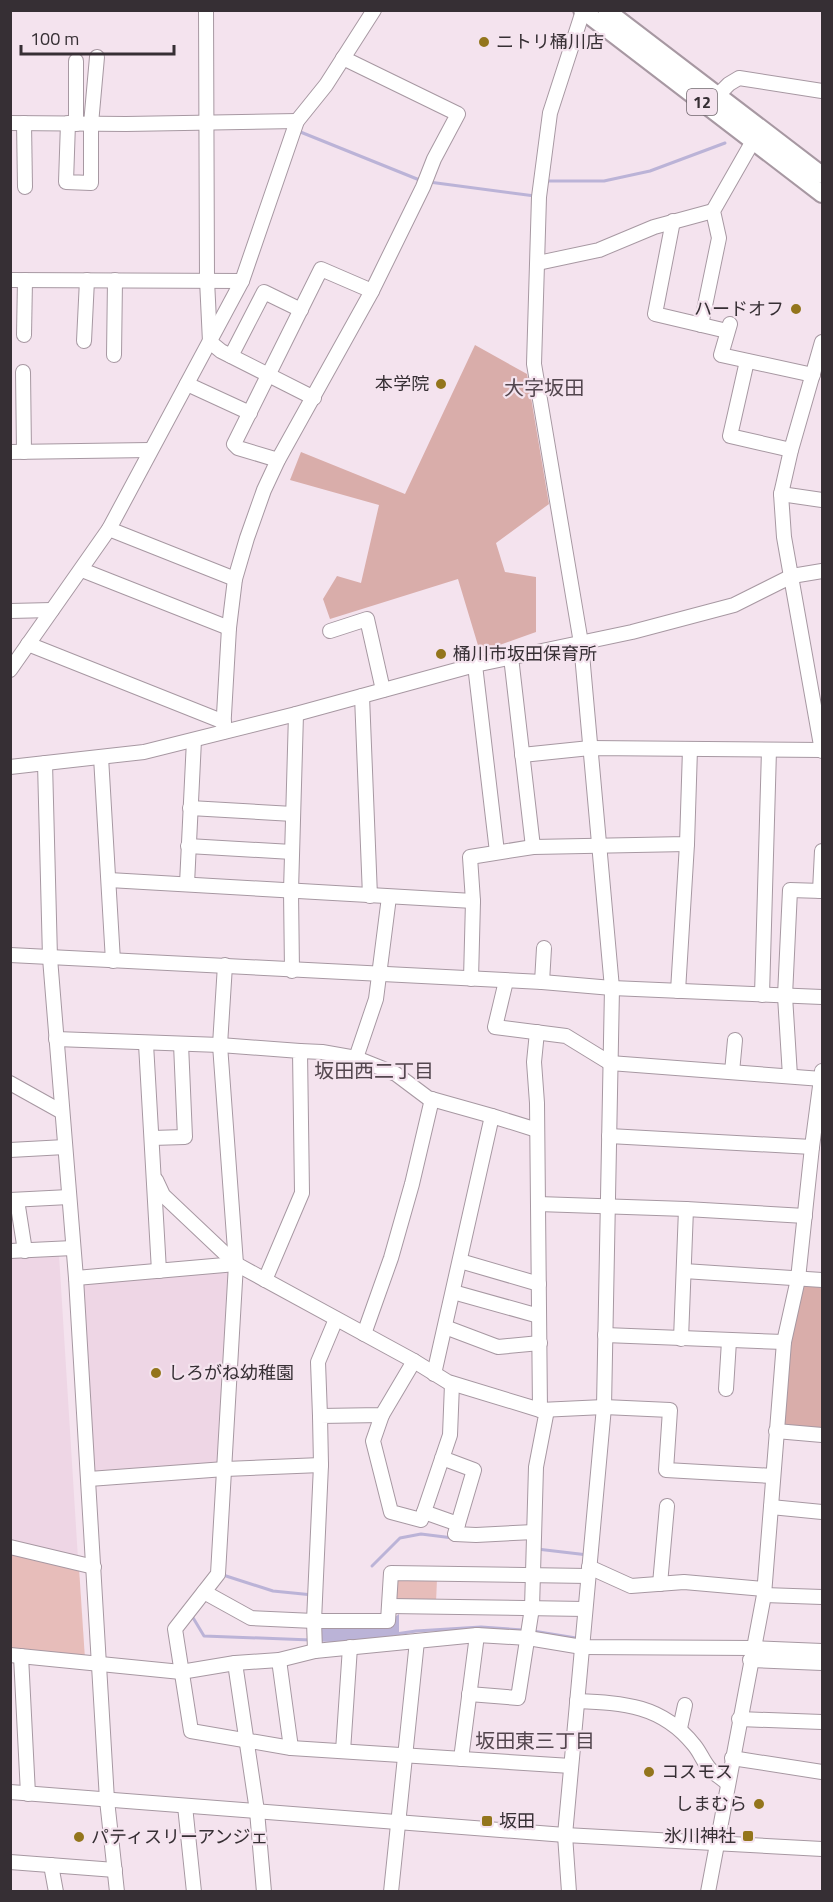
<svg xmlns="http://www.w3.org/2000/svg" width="833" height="1902" font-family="'Titillium Web','Noto Sans JP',sans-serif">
  <rect width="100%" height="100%" fill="#f4e3ee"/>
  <g fill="#eed6e5">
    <polygon points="59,1255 78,1559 11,1543 10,1257"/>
    <polygon points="236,1264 225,1469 89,1479 76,1278"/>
  </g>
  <g fill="#e7bdba">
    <polygon points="11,1552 79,1568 85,1659 11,1651"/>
    <polygon points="398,1577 437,1579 436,1603 395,1600 394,1582"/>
  </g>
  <g fill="#d9adaa">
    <polygon points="475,345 527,374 549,504 496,543 505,572 536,577 536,632 480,652 458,579 330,619 323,599 337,576 361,583 379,505 290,480 301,452 405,494"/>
    <polygon points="798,1279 822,1280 822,1435 776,1431"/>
  </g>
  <polygon fill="#bbb3d7" points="399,1614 399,1633 350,1641 320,1640 322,1626 385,1625"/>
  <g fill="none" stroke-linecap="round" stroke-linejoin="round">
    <g stroke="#bbb3d7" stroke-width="3">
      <polyline points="298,131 422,181"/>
      <polyline points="547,181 604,181 650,171 725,143"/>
      <polyline points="429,182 535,196"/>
      <polyline points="537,1549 588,1555"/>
      <polyline points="372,1566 400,1538 421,1534 453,1538"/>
      <polyline points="223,1575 273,1591 313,1595"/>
      <polyline points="192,1616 204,1636 311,1640"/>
      <polyline points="533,1631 576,1638 578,1641"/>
      <polyline points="318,1640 348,1641 416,1631 481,1627 523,1630"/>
    </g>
    <defs>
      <g id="minor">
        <polyline points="206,10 207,280 210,342 221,351 314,398"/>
        <polyline points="76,61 76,124"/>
        <polyline points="718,95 729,84 739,78 822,91"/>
        <polyline points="10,123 126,124 297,121"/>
        <polyline points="24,123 25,187"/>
        <polyline points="68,123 66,182 91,183 91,124 97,57"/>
        <polyline points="673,221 655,314 727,331"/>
        <polyline points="538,263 599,250 654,227 713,211"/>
        <polyline points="10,280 242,281"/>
        <polyline points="730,324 721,355 813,375"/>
        <polyline points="701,325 719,238 713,211 753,141"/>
        <polyline points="24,335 25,280"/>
        <polyline points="84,341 87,280"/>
        <polyline points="822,342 791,450 781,494 784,537 822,751"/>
        <polyline points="114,355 115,280"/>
        <polyline points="231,356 264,292 301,310"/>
        <polyline points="747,361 730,436 791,450"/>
        <polyline points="23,372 24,452"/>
        <polyline points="187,384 250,413"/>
        <polyline points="10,452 150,450"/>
        <polyline points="278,460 238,448 234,444 321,269 372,291"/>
        <polyline points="781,494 822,500"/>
        <polyline points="109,529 235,579"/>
        <polyline points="82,570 229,628"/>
        <polyline points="10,611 52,610"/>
        <polyline points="330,631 367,619 383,690"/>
        <polyline points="28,644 224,722"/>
        <polyline points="511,657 533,847"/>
        <polyline points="475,665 497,852"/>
        <polyline points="10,670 109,529 242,281 297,121 326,85 374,10"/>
        <polyline points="362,696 370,896"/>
        <polyline points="223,732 229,628 235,579 247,538 264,490 278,460 372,291 423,187 434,159 458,114 343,58"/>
        <polyline points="522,755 590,748 822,750"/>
        <polyline points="101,757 113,961"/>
        <polyline points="45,763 50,958 76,1278 107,1800 117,1892"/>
        <polyline points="10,767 144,752 296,714 475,665 632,632 734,605 792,576 822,571"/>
        <polyline points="190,808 293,814"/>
        <polyline points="188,846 292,852"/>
        <polyline points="109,880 473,901"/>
        <polyline points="187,884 194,740"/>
        <polyline points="820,891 822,851"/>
        <polyline points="10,955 542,982 612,988 822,997"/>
        <polyline points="225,965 220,1045 236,1264 218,1574 175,1629 191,1731 291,1748 571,1766"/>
        <polyline points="292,971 291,891 296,714"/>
        <polyline points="471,979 473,901 470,857 533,847 687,844 690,749"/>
        <polyline points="506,981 495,1027 566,1036 610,1063 822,1079"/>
        <polyline points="542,982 544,948"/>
        <polyline points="678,991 687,844"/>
        <polyline points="762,995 769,750"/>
        <polyline points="537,1032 534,1062 537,1103 540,1410"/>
        <polyline points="56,1039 220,1045 300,1051 302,1193 265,1280"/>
        <polyline points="146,1044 159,1271"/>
        <polyline points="300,1051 322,1052 356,1058 396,1074 428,1098 492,1116"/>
        <polyline points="356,1058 376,999 389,897"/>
        <polyline points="732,1072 735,1040"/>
        <polyline points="790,1076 785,996 790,890 822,891"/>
        <polyline points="10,1083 62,1112"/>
        <polyline points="609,1136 812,1147"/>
        <polyline points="152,1138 185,1137 181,1044"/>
        <polyline points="10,1150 65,1147"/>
        <polyline points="156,1180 163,1195 236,1264 414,1361 448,1382 540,1410 604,1407 670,1410 666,1470 773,1476"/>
        <polyline points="10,1200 69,1197"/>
        <polyline points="17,1200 25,1251"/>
        <polyline points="538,1204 686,1209 805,1216"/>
        <polyline points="10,1251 73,1248"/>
        <polyline points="460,1261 539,1284"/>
        <polyline points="684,1271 822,1280"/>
        <polyline points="76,1278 236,1264"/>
        <polyline points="453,1292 539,1316"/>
        <polyline points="445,1327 498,1347 540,1343"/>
        <polyline points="364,1334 391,1258 412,1184 432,1099"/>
        <polyline points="605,1335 784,1342"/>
        <polyline points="681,1339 686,1209"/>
        <polyline points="434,1374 492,1116 537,1130"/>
        <polyline points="726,1389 729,1341"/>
        <polyline points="382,1415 373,1441 391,1512 421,1520 424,1512"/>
        <polyline points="320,1416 318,1362 336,1319"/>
        <polyline points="776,1431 822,1435"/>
        <polyline points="442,1458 474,1470 458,1524 424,1512 450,1435 452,1384"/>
        <polyline points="89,1479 225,1469 321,1465"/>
        <polyline points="771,1507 822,1512"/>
        <polyline points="458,1524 455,1534 476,1535 534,1532"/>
        <polyline points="10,1547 94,1567"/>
        <polyline points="589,1567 631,1586 684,1582 764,1589"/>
        <polyline points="660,1584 667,1506"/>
        <polyline points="204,1592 251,1618 314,1621 388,1621 391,1573 588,1576"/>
        <polyline points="764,1595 822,1597"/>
        <polyline points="390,1606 585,1609"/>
        <polyline points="315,1651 314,1621 321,1465 320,1416 382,1415 414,1361"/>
        <polyline points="10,1655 181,1672 235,1663 279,1660 315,1651 477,1635 528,1638 582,1647 753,1648 822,1651"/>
        <polyline points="21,1656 28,1794"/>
        <polyline points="279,1660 291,1748"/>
        <polyline points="750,1660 822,1663"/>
        <polyline points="235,1663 257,1811 264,1892"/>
        <polyline points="469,1694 518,1698 532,1608 536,1467 547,1410"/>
        <path d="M577,1701C624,1703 662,1705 694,1745C700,1752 703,1761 709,1768C714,1774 722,1778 727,1783"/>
        <polyline points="739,1719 822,1722"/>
        <polyline points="680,1728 685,1705"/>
        <polyline points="343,1751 350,1647"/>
        <polyline points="732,1758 822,1772"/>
        <polyline points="461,1759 477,1635"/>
        <polyline points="10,1792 565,1835 822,1849"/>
        <polyline points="185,1806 194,1892"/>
        <polyline points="10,1862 115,1870"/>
        <polyline points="51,1865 56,1892"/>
        <polyline points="391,1892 417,1641"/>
        <polyline points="569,1892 565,1835 604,1407 612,988 581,643 534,364 539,197 550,113 583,11"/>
        <polyline points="708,1892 764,1595 784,1342 798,1279 812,1147 822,1071"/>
      </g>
      <g id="major">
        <polyline points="582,10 822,194"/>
        <polyline points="606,10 822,175"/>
      </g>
    </defs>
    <use href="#minor" stroke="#a798a2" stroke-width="16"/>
    <use href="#major" stroke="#a798a2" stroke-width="20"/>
    <use href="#minor" stroke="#fff" stroke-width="14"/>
    <use href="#major" stroke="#fff" stroke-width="16"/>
  </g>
  <g fill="#93751c" stroke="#f4e3ee" stroke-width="2">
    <circle cx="484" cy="42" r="6"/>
    <circle cx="796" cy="309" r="6"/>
    <circle cx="441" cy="384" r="6"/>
    <circle cx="441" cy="654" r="6"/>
    <circle cx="156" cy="1373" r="6"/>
    <circle cx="649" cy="1772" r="6"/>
    <circle cx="759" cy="1804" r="6"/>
    <rect x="481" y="1815" width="12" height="12" rx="3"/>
    <rect x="742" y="1830" width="12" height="12" rx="3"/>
    <circle cx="79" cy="1837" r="6"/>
  </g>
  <g text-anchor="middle" stroke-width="4.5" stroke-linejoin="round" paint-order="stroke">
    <rect fill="#f4e3ee" stroke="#6f656c" stroke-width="1.5" x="687" y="89" width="30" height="26" rx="4.5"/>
    <g font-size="16" font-weight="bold" fill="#362f34">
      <text x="702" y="108">12</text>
    </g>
    <g font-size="18" fill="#362f34" stroke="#f4e3ee" text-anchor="start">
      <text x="496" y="48">ニトリ桶川店</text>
      <text x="784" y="315" text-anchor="end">ハードオフ</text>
      <text x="429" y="390" text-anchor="end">本学院</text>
      <text x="453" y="660">桶川市坂田保育所</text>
      <text x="168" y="1379">しろがね幼稚園</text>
      <text x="661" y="1778">コスモス</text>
      <text x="747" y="1810" text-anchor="end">しまむら</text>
      <text x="499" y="1827">坂田</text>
      <text x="736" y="1842" text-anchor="end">氷川神社</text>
      <text x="91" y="1843">パティスリーアンジェ</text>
    </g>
    <g font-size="20" fill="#53464e" stroke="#f4e3ee">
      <text x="544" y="395">大字坂田</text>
      <text x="374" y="1078">坂田西二丁目</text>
      <text x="535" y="1748">坂田東三丁目</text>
    </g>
  </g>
  <rect width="833" height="1902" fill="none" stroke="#362f34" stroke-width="24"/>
  <path d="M21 45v9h153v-9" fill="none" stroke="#362f34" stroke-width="3"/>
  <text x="30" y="45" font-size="18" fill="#362f34" stroke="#f4e3ee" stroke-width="4.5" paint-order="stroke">100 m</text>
</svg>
